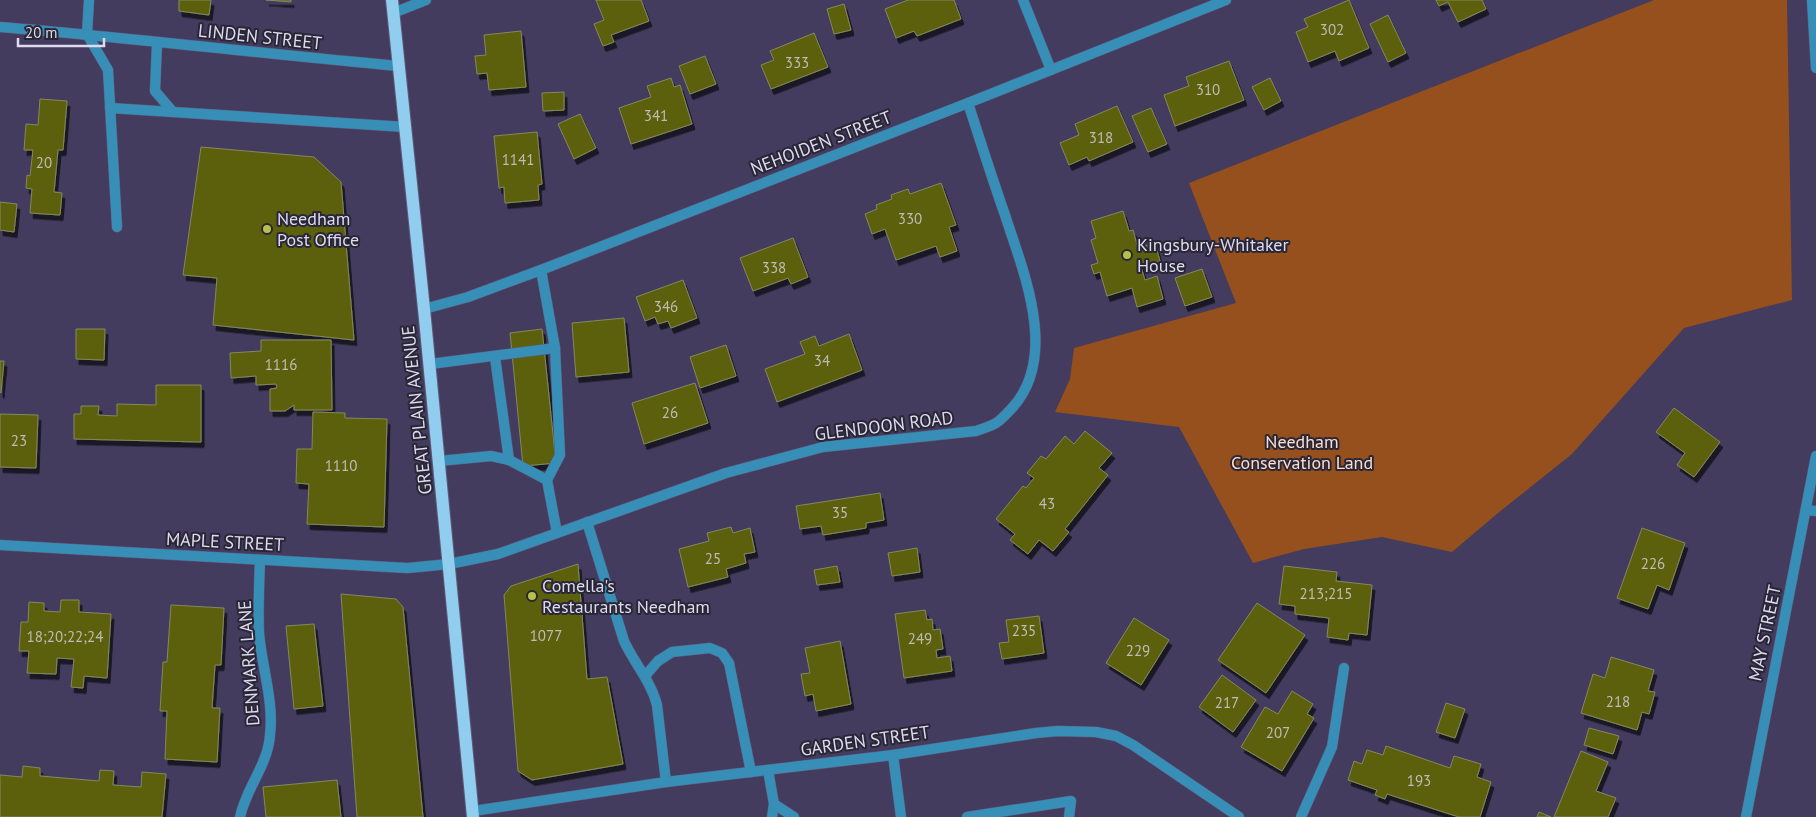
<svg xmlns="http://www.w3.org/2000/svg" width="1816" height="817" font-family="'PT Sans',sans-serif">
  <defs>
    <filter id="shadow"><feDropShadow dx="3" dy="5.5" stdDeviation="0" flood-color="#0009"/></filter>
  </defs>
  <rect width="100%" height="100%" fill="#433c5e"/>
  <polygon fill="#95501d" points="1654,0 1787,0 1792,300 1684,328 1572,454 1498,513 1452,552 1382,537 1304,549 1253,563 1179,427 1055,412 1070,379 1074,348 1236,303 1189,183"/>
  <g fill="#5c600a" stroke="#84885f" filter="url(#shadow)">
    <polygon points="179,0 211,0 209,15 179,11"/>
    <polygon points="266,0 291,0 291,2"/>
    <polygon points="596,0 641,0 649,21 611,35 614,42 603,46 594,24 604,20"/>
    <polygon points="908,0 954,0 961,19 917,36 914,31 896,38 885,9"/>
    <polygon points="1349,0 1369,48 1339,61 1335,51 1308,62 1296,32 1308,27 1304,19"/>
    <polygon points="1436,0 1482,0 1486,9 1458,22 1448,2 1439,6"/>
    <polygon points="844,4 851,30 834,34 827,9"/>
    <polygon points="1388,15 1406,53 1388,62 1370,24"/>
    <polygon points="521,31 526,87 489,90 487,73 477,74 475,56 486,55 484,35"/>
    <polygon points="814,33 828,67 771,89 761,65 774,60 770,51"/>
    <polygon points="705,56 716,84 690,94 679,66"/>
    <polygon points="1229,61 1244,100 1175,126 1164,95 1189,86 1186,77"/>
    <polygon points="671,78 674,87 680,85 692,124 631,144 619,108 651,97 647,86"/>
    <polygon points="1270,78 1281,101 1264,110 1252,87"/>
    <polygon points="564,92 564,110 543,111 542,93"/>
    <polygon points="40,99 67,101 63,150 58,150 54,192 62,193 60,215 30,213 32,189 26,188 27,175 30,176 33,150 24,150 26,124 38,125"/>
    <polygon points="1117,106 1133,142 1089,161 1087,157 1069,165 1060,143 1079,135 1075,124"/>
    <polygon points="1151,108 1167,144 1148,152 1132,116"/>
    <polygon points="580,114 596,148 574,159 558,124"/>
    <polygon points="537,132 542,184 538,185 539,200 505,203 504,187 499,188 494,136"/>
    <polygon points="201,147 314,157 341,182 354,340 213,325 217,278 183,275"/>
    <polygon points="941,183 956,225 949,227 957,251 940,257 936,246 896,260 885,229 872,234 865,214 877,209 876,205 892,199 891,195 908,189 910,194"/>
    <polygon points="0,202 17,204 14,232 0,230"/>
    <polygon points="1123,211 1129,231 1133,230 1138,248 1155,243 1160,261 1141,267 1145,280 1157,276 1163,299 1137,307 1132,288 1107,296 1100,272 1094,274 1091,265 1098,263 1091,240 1096,238 1091,221"/>
    <polygon points="793,238 808,277 791,284 788,278 753,291 740,258"/>
    <polygon points="1202,269 1212,297 1185,306 1175,278"/>
    <polygon points="683,280 697,318 671,328 668,321 658,324 655,317 645,321 636,297"/>
    <polygon points="624,318 629,372 576,377 572,323"/>
    <polygon points="76,329 105,329 104,360 76,359"/>
    <polygon points="542,329 556,463 523,466 510,333"/>
    <polygon points="849,334 862,370 777,402 765,369 805,354 800,342 815,336 819,346"/>
    <polygon points="261,340 331,340 332,410 294,410 294,405 285,411 270,411 270,389 277,388 276,384 256,385 256,376 231,378 230,353 261,351"/>
    <polygon points="726,345 736,376 700,388 690,357"/>
    <polygon points="0,361 4,361 1,393 0,392"/>
    <polygon points="695,383 708,423 644,444 632,403"/>
    <polygon points="156,385 201,385 201,442 74,439 74,414 81,414 81,406 99,406 98,415 117,416 117,404 156,405"/>
    <polygon points="1674,408 1720,442 1694,477 1677,465 1685,453 1656,432"/>
    <polygon points="313,412 345,413 345,418 387,419 384,527 307,524 309,484 296,483 297,449 312,449"/>
    <polygon points="0,414 38,415 36,468 0,467"/>
    <polygon points="1085,431 1112,453 1099,468 1108,475 1065,529 1069,532 1053,551 1039,540 1028,554 1010,540 1015,534 996,519 1023,486 1026,488 1034,478 1027,473 1041,456 1046,459 1065,436 1074,444"/>
    <polygon points="880,493 884,520 866,523 866,528 823,535 821,526 800,529 796,506"/>
    <polygon points="731,527 733,533 750,528 755,552 744,554 746,563 726,569 728,577 688,587 679,549 709,541 707,533"/>
    <polygon points="1642,528 1685,543 1669,590 1657,585 1648,609 1617,598"/>
    <polygon points="917,548 920,572 892,576 888,553"/>
    <polygon points="578,564 587,679 607,677 623,764 532,780 518,771 504,595 511,586"/>
    <polygon points="837,566 840,582 817,585 814,570"/>
    <polygon points="1284,566 1337,572 1336,581 1372,585 1367,635 1349,633 1348,640 1327,637 1329,618 1295,614 1295,606 1279,604"/>
    <polygon points="341,594 396,599 403,607 423,817 357,817"/>
    <polygon points="61,600 79,600 79,612 111,614 107,678 84,676 83,688 71,687 74,659 57,658 56,674 27,673 29,651 19,651 21,622 28,622 29,602 44,603 44,611 60,612"/>
    <polygon points="1257,603 1305,635 1266,693 1218,660"/>
    <polygon points="171,605 224,608 221,665 215,665 212,708 220,708 217,762 165,759 167,711 160,711 163,662 167,662"/>
    <polygon points="925,610 927,620 932,619 933,630 940,629 943,649 936,650 937,658 950,656 952,671 904,678 895,614"/>
    <polygon points="1039,616 1044,653 1002,659 999,643 1009,642 1006,620"/>
    <polygon points="1134,618 1169,640 1141,685 1106,663"/>
    <polygon points="314,624 323,706 294,709 286,626"/>
    <polygon points="840,641 851,704 816,711 813,694 805,696 801,674 810,673 805,648"/>
    <polygon points="1611,657 1654,670 1648,691 1655,692 1649,714 1642,712 1637,730 1581,713 1593,674 1605,678"/>
    <polygon points="1222,675 1256,700 1233,732 1199,707"/>
    <polygon points="1292,691 1313,704 1307,714 1314,718 1282,771 1241,747 1265,707 1278,714"/>
    <polygon points="1446,703 1465,709 1455,738 1436,732"/>
    <polygon points="1589,728 1619,736 1613,754 1584,745"/>
    <polygon points="1386,746 1450,768 1454,756 1481,764 1477,777 1491,782 1480,817 1459,817 1387,794 1385,799 1375,795 1377,790 1348,780 1354,761 1362,764 1367,750 1383,755"/>
    <polygon points="1581,751 1608,762 1596,791 1616,798 1608,817 1554,817"/>
    <polygon points="23,766 40,768 40,776 99,781 100,770 114,771 113,785 141,787 142,772 166,774 162,817 0,817 0,775 22,777"/>
    <polygon points="337,780 341,817 266,817 263,787"/>
    <polygon points="1539,812 1551,817 1537,817"/>
  </g>
  <g fill="none" stroke-linecap="round" stroke-linejoin="round">
    <defs>
      <g id="service">
        <polyline points="87,34 108,70 117,227"/>
        <polyline points="157,43 155,91 173,112 405,127"/>
        <polyline points="110,108 173,112"/>
        <polyline points="541,270 555,348 560,455 547,480 557,533"/>
        <polyline points="495,357 509,460"/>
        <polyline points="430,364 555,348"/>
        <polyline points="439,461 491,456 509,460 547,480"/>
        <path d="M587,522L624,641C634,663 651,681 657,705L666,782"/>
        <polyline points="645,676 658,661 672,652 710,648 722,653 729,663 751,772"/>
        <polyline points="893,755 901,817"/>
        <polyline points="768,770 774,804 772,817"/>
        <polyline points="774,804 794,817"/>
        <polyline points="967,817 1071,801 1069,817"/>
        <polyline points="1301,817 1332,747 1344,668"/>
      </g>
      <g id="minor">
        <polyline points="1023,0 1051,70"/>
        <polyline points="393,13 426,0"/>
        <path d="M0,27C133,38 265,54 398,66"/>
        <polyline points="87,34 89,0"/>
        <polyline points="1807,510 1816,511"/>
        <path d="M0,545L389,567L408,568L449,564L498,554L726,473L823,447L976,431C998,424 998,423 1013,407C1059,355 1023,271 1005,215C992,178 980,140 968,103"/>
        <polyline points="473,811 666,782 893,755 1036,733 1058,731 1096,732 1116,736 1133,745 1239,817"/>
        <path d="M240,817C246,788 268,765 270,735C274,701 262,668 259,633C258,609 259,585 260,561"/>
      </g>
      <g id="tertiary">
        <polyline points="1812,0 1816,68"/>
        <polyline points="424,309 468,297 541,270 968,103 1226,0"/>
        <polyline points="1746,817 1816,456"/>
      </g>
      <polyline id="primary" points="392,0 424,309 473,817"/>
    </defs>
    <use href="#service" stroke="#5f5978" stroke-width="11"/>
    <use href="#minor" stroke="#5f5978" stroke-width="11"/>
    <use href="#tertiary" stroke="#5f5978" stroke-width="11"/>
    <use href="#primary" stroke="#5f5978" stroke-width="14"/>
    <use href="#service" stroke="#378eb7" stroke-width="10"/>
    <use href="#minor" stroke="#378eb7" stroke-width="10"/>
    <use href="#tertiary" stroke="#378eb7" stroke-width="10"/>
    <use href="#primary" stroke="#90cdee" stroke-width="12"/>
  </g>
  <g fill="#b8c147" stroke="#292636" stroke-width="2">
    <circle cx="267" cy="229" r="5"/>
    <circle cx="1127" cy="255" r="5"/>
    <circle cx="532" cy="596" r="5"/>
  </g>
  <g text-anchor="middle" stroke-width="4" stroke-linejoin="round" paint-order="stroke">
    <g font-size="15" fill="#bebcb6">
      <text x="1332" y="35">302</text>
      <text x="797" y="68">333</text>
      <text x="1208" y="95">310</text>
      <text x="656" y="121">341</text>
      <text x="1101" y="143">318</text>
      <text x="518" y="165">1141</text>
      <text x="44" y="168">20</text>
      <text x="910" y="224">330</text>
      <text x="774" y="273">338</text>
      <text x="666" y="312">346</text>
      <text x="822" y="366">34</text>
      <text x="281" y="370">1116</text>
      <text x="670" y="418">26</text>
      <text x="19" y="446">23</text>
      <text x="341" y="471">1110</text>
      <text x="1047" y="509">43</text>
      <text x="840" y="518">35</text>
      <text x="713" y="564">25</text>
      <text x="1653" y="569">226</text>
      <text x="1326" y="599">213;215</text>
      <text x="1024" y="636">235</text>
      <text x="546" y="641">1077</text>
      <text x="65" y="642">18;20;22;24</text>
      <text x="920" y="644">249</text>
      <text x="1138" y="656">229</text>
      <text x="1618" y="707">218</text>
      <text x="1227" y="708">217</text>
      <text x="1278" y="738">207</text>
      <text x="1419" y="786">193</text>
    </g>
    <g font-size="18" fill="#dedbf0" stroke="#292636">
      <text transform="translate(260 37) rotate(6)" y="6">LINDEN STREET</text>
      <text transform="translate(821 143) rotate(-21)" y="6">NEHOIDEN STREET</text>
      <text transform="translate(417 410) rotate(-96)" y="6">GREAT PLAIN AVENUE</text>
      <text transform="translate(884 426) rotate(-7)" y="6">GLENDOON ROAD</text>
      <text transform="translate(225 542) rotate(3)" y="6">MAPLE STREET</text>
      <text transform="translate(1765 633) rotate(-78)" y="6">MAY STREET</text>
      <text transform="translate(249 663) rotate(-94)" y="6">DENMARK LANE</text>
      <text transform="translate(865 741) rotate(-8)" y="6">GARDEN STREET</text>
    </g>
    <g font-size="18" fill="#dedbf0" stroke="#292636" text-anchor="start">
      <text x="277" y="225">Needham<tspan x="277" dy="21">Post Office</tspan></text>
      <text x="1137" y="251">Kingsbury-Whitaker<tspan x="1137" dy="21">House</tspan></text>
      <text x="542" y="592">Comella's<tspan x="542" dy="21">Restaurants Needham</tspan></text>
    </g>
    <g font-size="18" fill="#fbdecd" stroke="#292636">
      <text x="1302" y="448">Needham<tspan x="1302" dy="21">Conservation Land</tspan></text>
    </g>
  </g>
  <path d="M18 38v8h86v-8" fill="none" stroke="#dedbf0" stroke-width="2.5"/>
  <text x="25" y="38" font-size="15" fill="#dedbf0" stroke="#292636" stroke-width="4" paint-order="stroke">20 m</text>
</svg>
